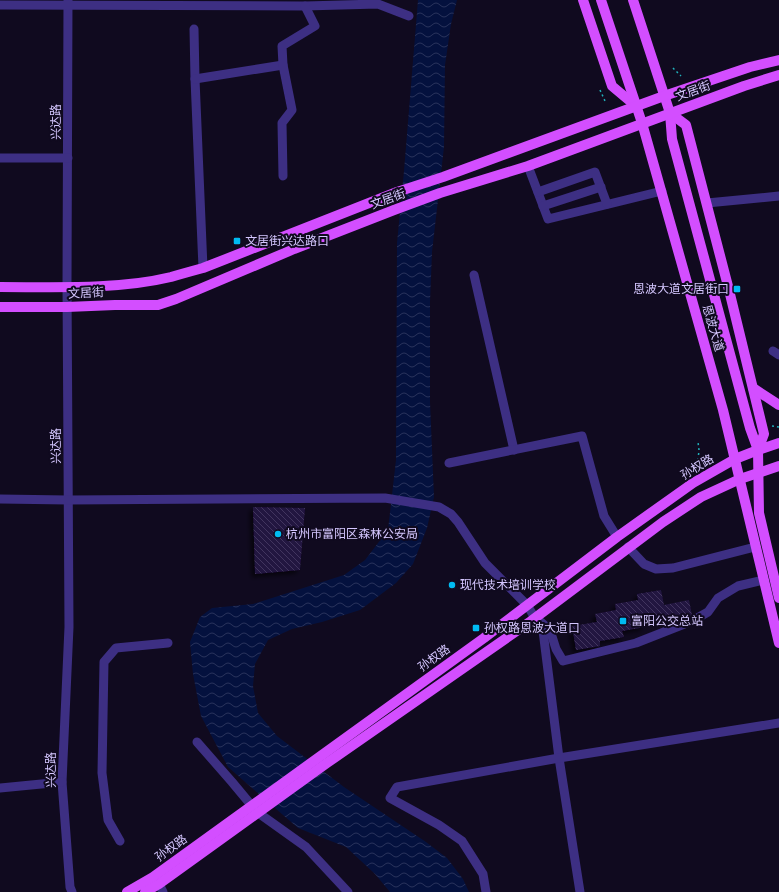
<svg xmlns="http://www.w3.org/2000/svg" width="779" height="892" font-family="'PT Sans','Noto Sans SC',sans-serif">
  <defs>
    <pattern id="water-waves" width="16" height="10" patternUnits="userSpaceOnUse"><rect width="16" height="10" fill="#04113e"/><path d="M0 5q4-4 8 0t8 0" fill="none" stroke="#28325b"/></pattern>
    <pattern id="building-back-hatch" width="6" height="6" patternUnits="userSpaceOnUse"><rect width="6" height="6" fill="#231441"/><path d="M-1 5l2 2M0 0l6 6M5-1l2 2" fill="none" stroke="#42355e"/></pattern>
    <filter id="shadow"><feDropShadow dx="-3.5" dy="3.5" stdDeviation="2" flood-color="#0009"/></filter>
  </defs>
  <rect width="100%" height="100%" fill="#100a1f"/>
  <polygon fill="url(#water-waves)" points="418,0 457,0 451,24 445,65 444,147 432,252 430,302 430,402 434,497 427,528 413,564 396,583 360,610 322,622 292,629 268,640 255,664 253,686 258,713 277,736 344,787 426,842 447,858 463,879 469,892 390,892 375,874 346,847 298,828 228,767 201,716 193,674 190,642 200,617 212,608 253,604 344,575 365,560 388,530 396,460 397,243 404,171"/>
  <g fill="url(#building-back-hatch)" filter="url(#shadow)">
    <polygon points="253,507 305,508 300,570 255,574"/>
    <polygon points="661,590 664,605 689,600 693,620 670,624 669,618 644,622 645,627 622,631 624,637 600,641 600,646 576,650 572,626 597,622 595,614 616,610 615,604 638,600 637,594"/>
  </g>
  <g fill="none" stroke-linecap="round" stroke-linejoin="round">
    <g stroke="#20b0ba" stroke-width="1.5" stroke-dasharray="2 3" stroke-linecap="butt">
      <polyline points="673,68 681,76"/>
      <polyline points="600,90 605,101"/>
      <polyline points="772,426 779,427"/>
      <polyline points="698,460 699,450 698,442"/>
    </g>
    <g stroke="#3d2f83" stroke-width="9">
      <polyline points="68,0 67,286 69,627 62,782 70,887 72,892"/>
      <polyline points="0,5 305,6 378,4 409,16"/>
      <polyline points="194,29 195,79 203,268"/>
      <polyline points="195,79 283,65"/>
      <polyline points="0,158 68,158"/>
      <polyline points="528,166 548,219 662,191"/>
      <polyline points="283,176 282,123 292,110 283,65 282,46 315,26 305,6"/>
      <polyline points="538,192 595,172 607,204"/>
      <polyline points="707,203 779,196"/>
      <polyline points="543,206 601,187"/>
      <polyline points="474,275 514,450"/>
      <polyline points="773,351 779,355"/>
      <polyline points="449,463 582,436 604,516 617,537"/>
      <polyline points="0,499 68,500 385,498 439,507 451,514 458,522 485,563 527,605 543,631 559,758 580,892"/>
      <polyline points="628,547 644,564 656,569 673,568 755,547"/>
      <polyline points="541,622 550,630 556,649 563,661 636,643 692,621 708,612 718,598 738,586 764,580"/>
      <polyline points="197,742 232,782 257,812 306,847 348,892"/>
      <polyline points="0,788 62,782"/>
      <polyline points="120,841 108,820 102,773 104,662 116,648 168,643"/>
      <polyline points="159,884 163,892"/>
      <polyline points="486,892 483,874 462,841 439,825 390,798 397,787 559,758 779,723"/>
    </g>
    <g stroke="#d34eff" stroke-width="10">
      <polyline points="583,0 612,86 637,107"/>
      <polyline points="601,0 642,123 723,410 779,643"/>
      <polyline points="633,0 670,113 672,139 750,428 758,450 759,513 779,598"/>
      <polyline points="670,113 686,125 729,290 764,434 758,450"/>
      <path d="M0,287C55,287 117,290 171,277C181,274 192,271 203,268L397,192L443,177L664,96L750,67L779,60"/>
      <polyline points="0,307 67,307 115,305 158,305 176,299 294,249 394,210 440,193 528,166 744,86 779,75"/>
      <polyline points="753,388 779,405"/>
      <polyline points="127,892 153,877 484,638 617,537 693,483 735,459 758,450 779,443"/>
      <polyline points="145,892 159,884 327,763 531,621 663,522 701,497 740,479 779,466"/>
    </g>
  </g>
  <g fill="#00bbf2" stroke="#100a1f" stroke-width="1.5">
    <rect x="233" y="237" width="8" height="8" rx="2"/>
    <rect x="733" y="285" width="8" height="8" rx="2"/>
    <circle cx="278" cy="534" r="4"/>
    <circle cx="452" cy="585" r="4"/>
    <rect x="619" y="617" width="8" height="8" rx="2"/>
    <rect x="472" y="624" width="8" height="8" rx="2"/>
  </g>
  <g text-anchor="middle" stroke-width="4" stroke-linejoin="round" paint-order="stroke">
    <g font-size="12" fill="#d5c7ff" stroke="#100a1f">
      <text transform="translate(693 91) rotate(-20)" y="4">文居街</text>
      <text transform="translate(56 122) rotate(-90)" y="4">兴达路</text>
      <text transform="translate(388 199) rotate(-20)" y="4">文居街</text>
      <text transform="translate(86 293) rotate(-3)" y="4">文居街</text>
      <text transform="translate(713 328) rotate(74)" y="4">恩波大道</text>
      <text transform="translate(56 446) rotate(-90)" y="4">兴达路</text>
      <text transform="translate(697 467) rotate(-31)" y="4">孙权路</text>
      <text transform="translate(434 658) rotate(-36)" y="4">孙权路</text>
      <text transform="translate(51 770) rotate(-90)" y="4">兴达路</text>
      <text transform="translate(171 848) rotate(-36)" y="4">孙权路</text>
    </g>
    <g font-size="12" fill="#d5c7ff" stroke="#100a1f" text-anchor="start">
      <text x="245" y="245">文居街兴达路口</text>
      <text x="729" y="293" text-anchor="end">恩波大道文居街口</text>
      <text x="286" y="538">杭州市富阳区森林公安局</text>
      <text x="460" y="589">现代技术培训学校</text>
      <text x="631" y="625">富阳公交总站</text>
      <text x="484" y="632">孙权路恩波大道口</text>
    </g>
  </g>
</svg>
